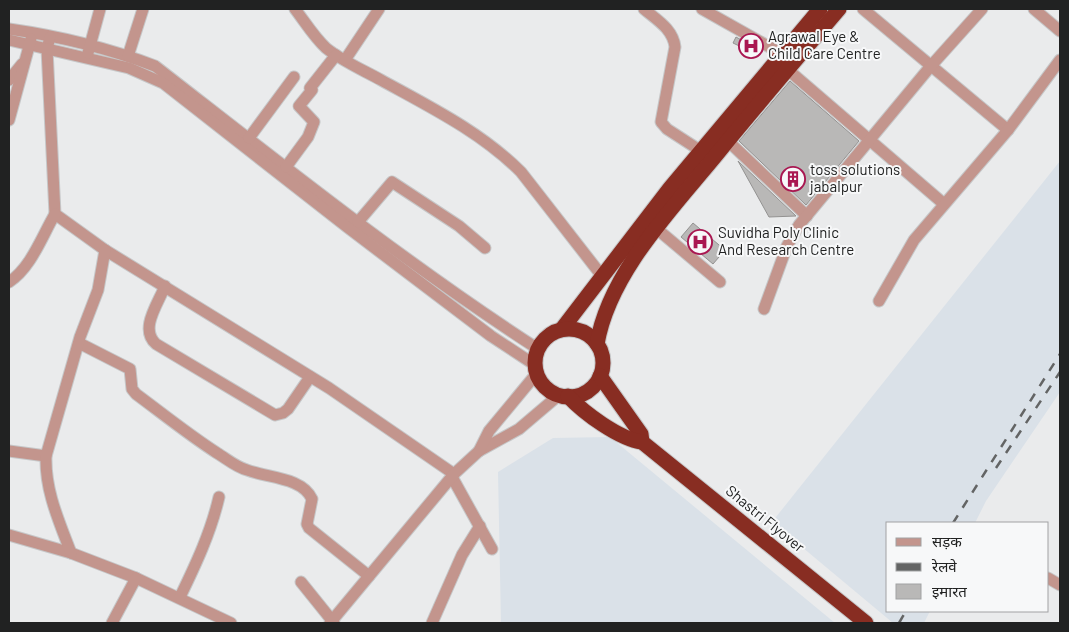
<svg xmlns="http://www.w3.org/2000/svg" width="1069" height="632" font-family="Barlow,'Noto Sans Devanagari',sans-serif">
  <rect width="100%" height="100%" fill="#eaebec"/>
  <g fill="#dae1e8">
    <polygon points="1060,161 1060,392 986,501 975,523 888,523 888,611 930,611 924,623 893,623 772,522"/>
    <polygon points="610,437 835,623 501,623 498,472 553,438"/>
  </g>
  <g fill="#b9b8b7" stroke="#939291">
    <polygon points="736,37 756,48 754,53 733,43"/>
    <polygon points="790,81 859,141 806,205 739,141"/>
    <polygon points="738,161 796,216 769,217"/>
    <polygon points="693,223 725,250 713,264 681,237"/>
  </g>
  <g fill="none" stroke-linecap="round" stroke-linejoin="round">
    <defs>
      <g id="minor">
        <path d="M295,9C305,22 314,37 326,48C342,61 363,70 381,80C430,107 481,132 521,172L602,276"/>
        <path d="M644,9C657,20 673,29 675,47L661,122L667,129L701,151"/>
        <polyline points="702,9 782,54"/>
        <polyline points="863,9 1008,130"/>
        <polyline points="1034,9 1060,31"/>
        <path d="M9,29C58,36 108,48 155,66C280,163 405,263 538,349"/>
        <polyline points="50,37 47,49 55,214 105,250 329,388 454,474"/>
        <polyline points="9,40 129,68 163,83 347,227 491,336 535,365"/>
        <polyline points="88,53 100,9"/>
        <polyline points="128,56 143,9"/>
        <polyline points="345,60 379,9"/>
        <polyline points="787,69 944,204"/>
        <polyline points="9,80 22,64"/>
        <polyline points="9,120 31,39"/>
        <polyline points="249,138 294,77"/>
        <polyline points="728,141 807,216"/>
        <polyline points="286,167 308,137 314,122 299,106 312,90 310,88 336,55"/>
        <polyline points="358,222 392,182 459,226 485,248"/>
        <polyline points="657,229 720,282"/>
        <path d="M9,282C31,268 42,236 55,214"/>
        <path d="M165,286C158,304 139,329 156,344L275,415L283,413L288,409L310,377"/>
        <polyline points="879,301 914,240 1008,130 1060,60"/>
        <polyline points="764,309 787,246 799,225 930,67 982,9"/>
        <path d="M79,343L130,369L132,389L136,394C163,414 189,435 217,453C227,459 236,467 247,470C267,478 302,477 312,499L307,524L309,528L369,576"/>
        <polyline points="9,451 46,456"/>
        <polyline points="479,451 519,429 559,395"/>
        <polyline points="452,477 492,549"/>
        <polyline points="9,535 71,553 136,578 231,623"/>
        <path d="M71,553C59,521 45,491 46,456L80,337L98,290L105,250"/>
        <polyline points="1048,578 1060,585"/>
        <polyline points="301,582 334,623"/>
        <path d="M180,597C196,564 211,532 219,497"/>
        <polyline points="112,623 136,578"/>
        <polyline points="330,623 454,474 479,451 489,431 537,373"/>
        <polyline points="432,623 462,555 480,526"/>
      </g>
      <g id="highway">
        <polyline points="562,329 670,188 820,9"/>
        <circle cx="569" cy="363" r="34"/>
        <path d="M597,344C609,273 672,209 717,154C757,105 798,57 839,9"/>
        <polyline points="600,376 641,434 642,442"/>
        <path d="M568,396C584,413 619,439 642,442L866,623"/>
      </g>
    </defs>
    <use href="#minor" stroke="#c6c7c8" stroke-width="13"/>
    <use href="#highway" stroke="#c6c7c8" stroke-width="17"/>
    <use href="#minor" stroke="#c3958d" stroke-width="11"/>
    <use href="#highway" stroke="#882d22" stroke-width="15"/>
    <g stroke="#636464" stroke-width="2.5" stroke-dasharray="9 9" stroke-linecap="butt">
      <polyline points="996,468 1060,372"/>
      <polyline points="953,523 1060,354"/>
      <polyline points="899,623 906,611"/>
    </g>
  </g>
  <defs>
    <symbol id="hospital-ring" viewBox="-11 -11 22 22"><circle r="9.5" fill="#f7f8f9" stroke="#a91751" stroke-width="1.5"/><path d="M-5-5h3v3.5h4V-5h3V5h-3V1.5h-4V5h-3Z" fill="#a91751"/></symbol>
    <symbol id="building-ring" viewBox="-11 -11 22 22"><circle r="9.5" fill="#f7f8f9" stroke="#a91751" stroke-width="1.5"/><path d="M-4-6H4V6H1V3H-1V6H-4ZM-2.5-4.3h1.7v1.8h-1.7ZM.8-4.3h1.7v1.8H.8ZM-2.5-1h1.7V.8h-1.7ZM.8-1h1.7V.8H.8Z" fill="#a91751"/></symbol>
  </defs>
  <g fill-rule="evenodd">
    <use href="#hospital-ring" x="737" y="32" width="28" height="28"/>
    <use href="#building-ring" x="779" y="165" width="28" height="28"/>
    <use href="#hospital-ring" x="686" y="228" width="28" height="28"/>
  </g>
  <g text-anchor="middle" stroke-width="4" stroke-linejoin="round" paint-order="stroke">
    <g font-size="15" fill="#212222" stroke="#f7f8f9" text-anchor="start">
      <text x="768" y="42">Agrawal Eye &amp;<tspan x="768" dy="17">Child Care Centre</tspan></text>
      <text x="810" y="175">toss solutions<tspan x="810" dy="17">jabalpur</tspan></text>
      <text x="718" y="238">Suvidha Poly Clinic<tspan x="718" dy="17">And Research Centre</tspan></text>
    </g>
    <g font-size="15" fill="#212222" stroke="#f7f8f9">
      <text transform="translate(765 519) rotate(39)" y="5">Shastri Flyover</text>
    </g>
  </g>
  <rect width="1069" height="632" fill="none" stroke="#212222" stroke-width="20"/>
  <rect x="886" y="522" width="162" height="90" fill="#f7f8f9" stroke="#a1a2a3"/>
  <rect x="896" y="538" width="25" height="8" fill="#c3958d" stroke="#a1a2a3"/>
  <text x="932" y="547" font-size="15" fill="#212222">सड़क</text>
  <rect x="896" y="563" width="25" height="8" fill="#636464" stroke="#a1a2a3"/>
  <text x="932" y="572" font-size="15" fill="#212222">रेलवे</text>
  <rect x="896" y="584" width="25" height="15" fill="#b9b8b7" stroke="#a1a2a3"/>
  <text x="932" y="597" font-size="15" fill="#212222">इमारत</text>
</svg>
